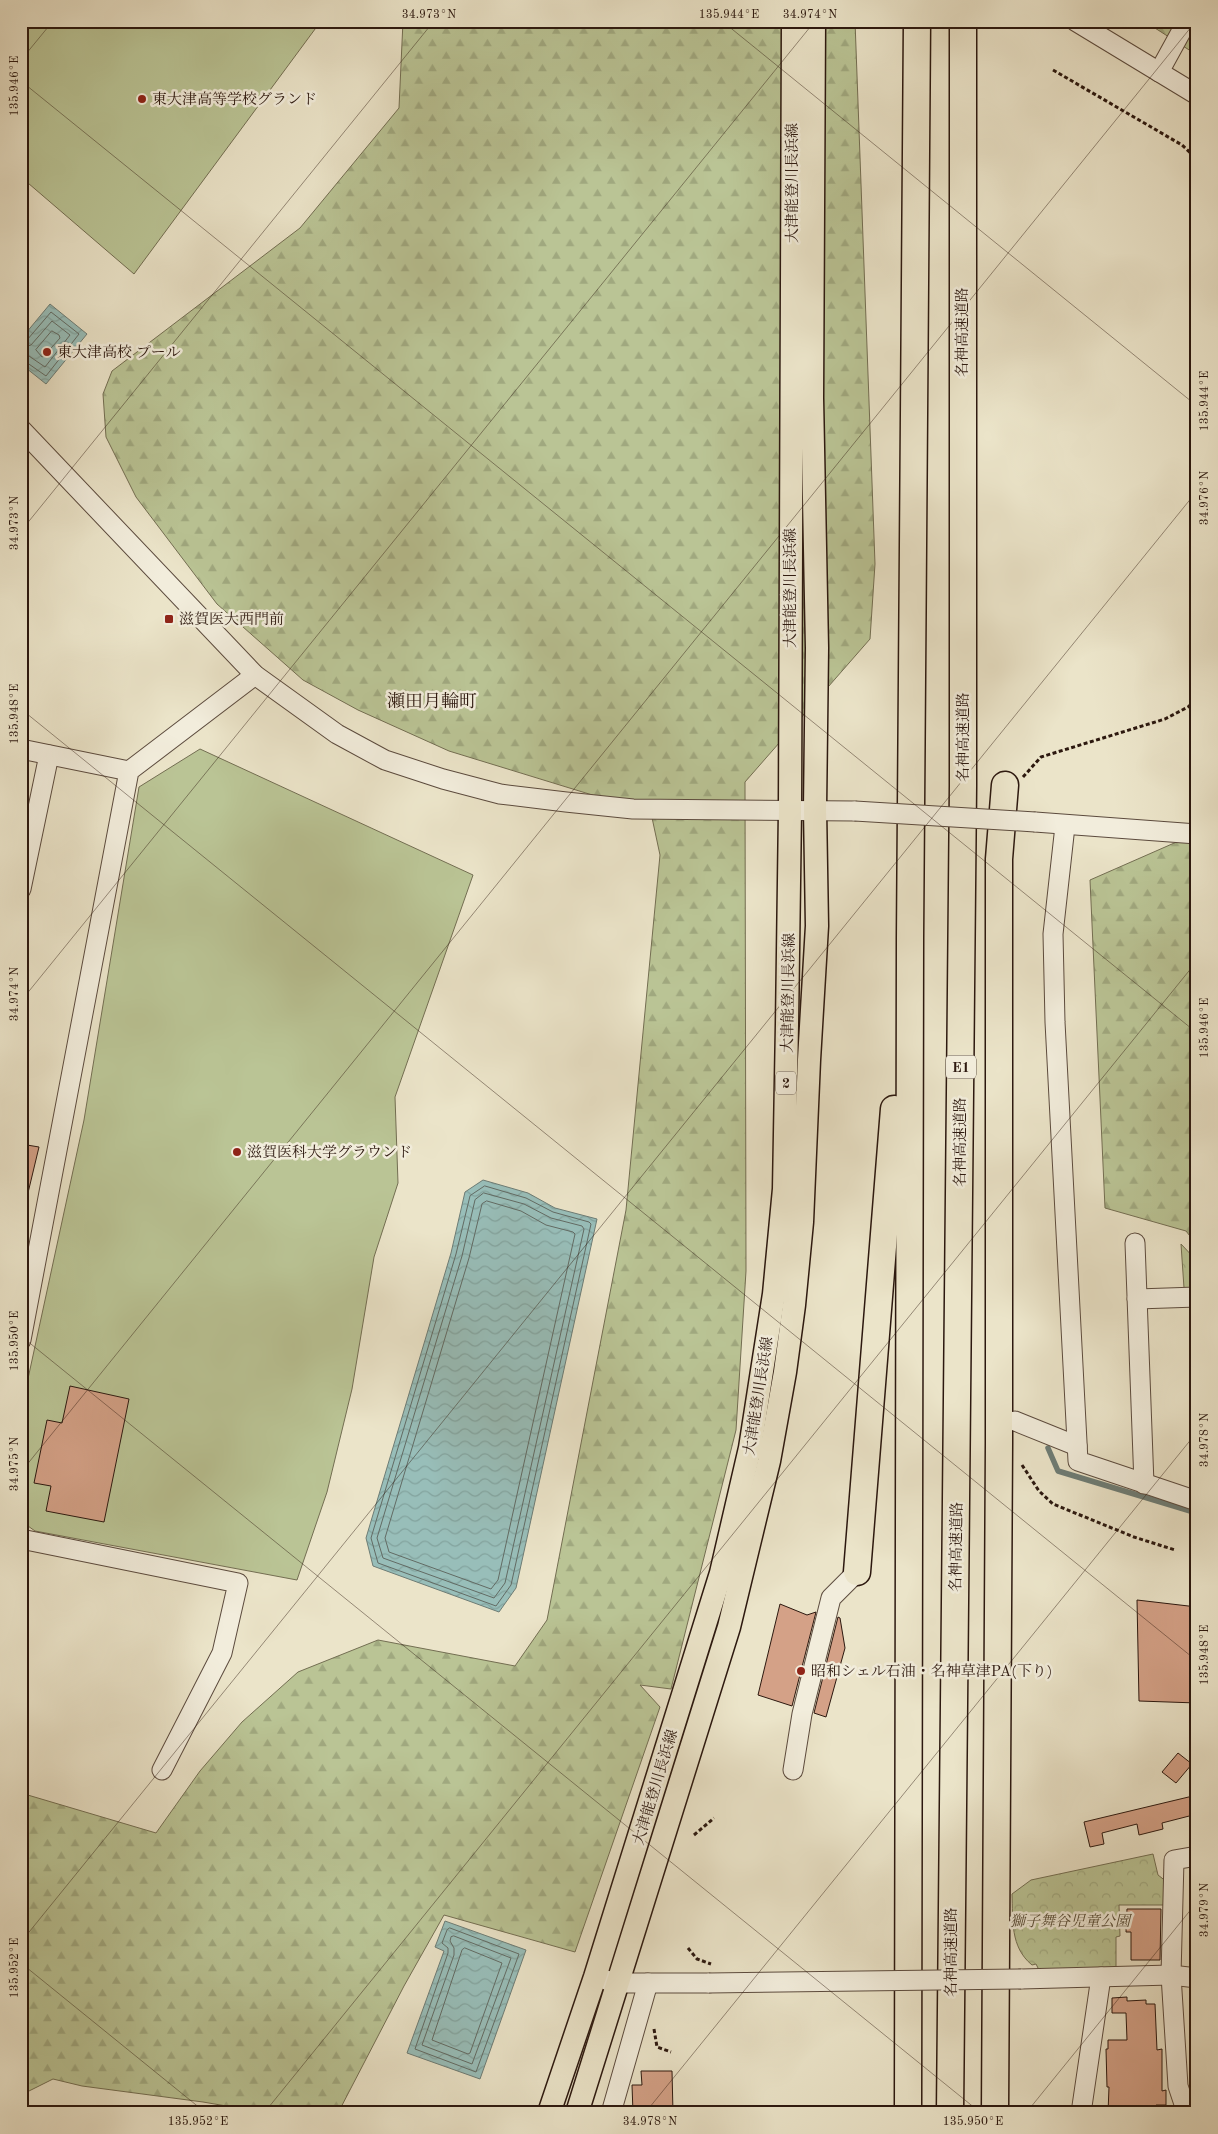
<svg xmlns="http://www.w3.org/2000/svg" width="1218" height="2134" font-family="'Old Standard TT','Noto Serif JP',serif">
  <defs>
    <pattern id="forest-firs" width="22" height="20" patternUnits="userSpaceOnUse" patternTransform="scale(1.25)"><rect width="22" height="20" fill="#bac495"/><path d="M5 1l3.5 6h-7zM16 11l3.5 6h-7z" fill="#a0a87f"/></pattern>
    <pattern id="park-crowns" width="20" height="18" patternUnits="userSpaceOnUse" patternTransform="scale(1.25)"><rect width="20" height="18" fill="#bac495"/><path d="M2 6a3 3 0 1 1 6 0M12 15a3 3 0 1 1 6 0" fill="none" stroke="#a0a87f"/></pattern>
    <pattern id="water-waves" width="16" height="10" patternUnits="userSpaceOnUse" patternTransform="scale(1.25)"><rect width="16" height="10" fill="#98beb9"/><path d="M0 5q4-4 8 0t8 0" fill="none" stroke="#83a39e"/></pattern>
  </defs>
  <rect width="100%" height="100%" fill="#ebe4c9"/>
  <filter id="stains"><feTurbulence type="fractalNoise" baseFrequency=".004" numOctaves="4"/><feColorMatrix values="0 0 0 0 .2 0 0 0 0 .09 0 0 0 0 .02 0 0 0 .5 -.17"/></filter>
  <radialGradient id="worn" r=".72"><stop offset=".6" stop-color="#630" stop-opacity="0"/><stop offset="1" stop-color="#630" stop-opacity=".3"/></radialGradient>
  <g fill="url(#forest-firs)" stroke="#736e52">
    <polygon points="403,21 855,21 875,564 870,639 745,782 746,1271 736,1430 671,1689 640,1685 660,1707 575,1952 444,1915 404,1986 338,2113 267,2113 203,2102 82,2086 53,2079 21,2095 21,1793 156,1833 200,1771 242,1722 298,1672 378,1640 515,1666 547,1620 626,1210 660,855 651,813 449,751 358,710 303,680 217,604 136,497 106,437 103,394 112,371 300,228 399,108"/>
    <polygon points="1144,21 1197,21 1197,55"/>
    <polygon points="1197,833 1197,1245 1186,1231 1105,1208 1090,880"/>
  </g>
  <g fill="url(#park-crowns)" stroke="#736e52">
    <polygon points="1181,1244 1197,1261 1197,1287 1184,1288"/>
    <path d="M1153,1854L1158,1875L1167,1882L1165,1905H1119L1120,1936L1116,1937V1969L1039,1970L1036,1964L1032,1965C1010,1947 1013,1920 1012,1894L1031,1880Z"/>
  </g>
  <g fill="#bac495" stroke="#736e52">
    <polygon points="21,21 321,21 134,274 21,177"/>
    <polygon points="200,749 473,875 395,1097 398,1183 374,1257 352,1389 327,1492 297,1580 35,1531 21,1521 21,1411 84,1120 139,787"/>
  </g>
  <g fill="url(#water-waves)" stroke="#6d7c75">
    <polygon points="50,304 87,334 46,384 21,364 21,339"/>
    <polygon points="483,1180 528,1193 555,1208 597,1219 516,1588 499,1612 373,1566 366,1538 451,1253 465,1192"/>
    <polygon points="445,1921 526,1950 480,2079 407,2053 444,1951 435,1947"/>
  </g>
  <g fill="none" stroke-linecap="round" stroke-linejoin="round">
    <g stroke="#626b64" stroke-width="1">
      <polygon points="52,331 59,335 60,338 44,356 42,357 36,350"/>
      <polyline points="21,342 27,340 51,312 79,334 46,376 26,362 21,361"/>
      <polyline points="21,348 31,345 52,321 70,335 45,367 29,356 21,355"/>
      <polygon points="485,1186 526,1198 553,1212 589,1222 591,1224 511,1585 496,1606 378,1563 371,1538 456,1254 470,1196"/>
      <polygon points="484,1193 524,1204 551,1218 582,1226 584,1229 505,1583 494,1598 383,1558 377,1538 462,1256 475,1200"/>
      <polygon points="487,1201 521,1211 546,1225 573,1232 575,1234 498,1580 491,1589 389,1552 385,1538 469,1258 482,1204"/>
      <polygon points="450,1928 519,1954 476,2072 415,2049 448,1953 448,1948 442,1943 447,1930"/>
      <polygon points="454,1936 511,1958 472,2064 422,2045 454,1955 454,1948 450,1941 451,1937"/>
      <polygon points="465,1948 502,1963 470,2053 468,2054 432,2040 462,1950"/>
    </g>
    <polyline stroke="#6d7c75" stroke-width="5.5" points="1048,1448 1058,1471 1197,1513"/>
  </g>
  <g fill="#d4a187" stroke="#2c180f">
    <polygon points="21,1144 39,1147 27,1197 21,1197"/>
    <polygon points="70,1386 129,1399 104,1522 46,1511 51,1486 34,1483 47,1420 62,1423"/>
    <polygon points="1137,1600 1197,1607 1197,1703 1139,1701"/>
    <polygon points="780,1604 807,1615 816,1612 792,1706 758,1695"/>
    <polygon points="838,1617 840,1618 845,1648 826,1717 814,1713"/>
    <polygon points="1178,1753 1192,1764 1176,1783 1162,1772"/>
    <polygon points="1197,1795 1197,1814 1162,1823 1163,1829 1139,1835 1137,1824 1102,1833 1104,1844 1090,1847 1084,1822"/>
    <polygon points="1127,1909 1161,1909 1160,1960 1131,1960 1131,1932 1126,1932"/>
    <polygon points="1127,1997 1127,2001 1146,2000 1146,2004 1155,2004 1157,2050 1162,2049 1162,2091 1166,2090 1166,2105 1156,2105 1156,2113 1108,2113 1109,2087 1107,2087 1106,2049 1108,2049 1108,2040 1127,2040 1126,2013 1112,2013 1112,1998"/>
    <polygon points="641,2071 672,2071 673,2113 633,2113 632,2085 642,2085"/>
  </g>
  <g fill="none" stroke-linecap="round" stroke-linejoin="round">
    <defs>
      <g id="minor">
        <polyline points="1075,21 1197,95"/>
        <polyline points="1159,72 1187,21"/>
        <polyline points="21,429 255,675 337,734 385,760 443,779 500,794 566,802 633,809 855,811"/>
        <polyline points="21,749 129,771"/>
        <polyline points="1035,822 1197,834"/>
        <polyline points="1065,826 1053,934 1055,1022 1078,1461 1197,1501"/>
        <polyline points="21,889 49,755"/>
        <polyline points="1135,1243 1144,1484"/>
        <polyline points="1137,1299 1197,1297"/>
        <polyline points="21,1340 129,771 255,675"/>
        <polyline points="1015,1421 1077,1446"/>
        <polyline points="21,1539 238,1583 222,1653 162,1770"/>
        <polyline points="793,1770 802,1714 831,1598 857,1572"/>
        <polyline points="1021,1979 1171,1975 1197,1978"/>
        <polyline points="606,1980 619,1983 709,1983"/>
        <polyline points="611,2113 648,1983"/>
        <polyline points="1081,2113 1101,1977"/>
        <polyline points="1187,2113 1178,2086 1171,1975 1174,1860 1197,1856"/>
      </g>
      <g id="major">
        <polyline points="549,2113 595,1977 721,1573 750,1448 774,1294 784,1189 787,1024 790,810 793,21"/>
        <polyline points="577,2113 729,1627 769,1461 785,1372 794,1305 802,1222 809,1060 817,926 815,809 817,648 812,398 814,21"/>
      </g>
      <g id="highway">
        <polyline points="857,1572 894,1109"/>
        <polyline points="908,2113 910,939 917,21"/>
        <polyline points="950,2113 963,786 963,21"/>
        <polyline points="995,2113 999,1443 999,859 1005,785"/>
      </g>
    </defs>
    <use href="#minor" stroke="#5c4b3e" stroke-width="21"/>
    <use href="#major" stroke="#2c180f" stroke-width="25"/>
    <use href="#highway" stroke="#2c180f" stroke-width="29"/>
    <g stroke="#2c180f" stroke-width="3" stroke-dasharray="4 2.5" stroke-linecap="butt">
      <polyline points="1053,70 1182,145 1197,159"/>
      <polyline points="1023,777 1041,757 1165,719 1188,707 1197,699"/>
      <polyline points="1022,1465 1039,1491 1053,1504 1134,1537 1175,1550"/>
      <polyline points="694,1835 714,1818"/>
      <polyline points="688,1948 697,1959 711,1964"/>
      <polyline points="654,2029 657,2047 671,2052"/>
    </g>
    <use href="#minor" stroke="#f2eddc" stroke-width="19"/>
    <use href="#major" stroke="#ebe4c9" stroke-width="22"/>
    <use href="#highway" stroke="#ebe4c9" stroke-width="26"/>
    <defs>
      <g id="minor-bridge">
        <polyline points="855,811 1035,822"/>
        <polyline points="709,1983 1021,1979"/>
      </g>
    </defs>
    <use href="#minor-bridge" stroke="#5c4b3e" stroke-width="21" stroke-linecap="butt"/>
    <use href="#minor-bridge" stroke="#f2eddc" stroke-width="19"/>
  </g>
  <path fill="none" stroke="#2c180f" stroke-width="1" stroke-opacity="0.45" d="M722,21L1197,406M21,60L53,21M21,81L1197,1033M21,531L434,21M21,709L1197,1661M21,1001L815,21M21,1336L981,2113M21,1472L1196,21M21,1942L1197,491M21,1963L206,2113M264,2113L1197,961M645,2113L1197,1432M1026,2113L1197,1902"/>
  <g fill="#8f2418" stroke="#f2eddc" stroke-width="2">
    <circle cx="142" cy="99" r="5"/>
    <circle cx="47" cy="352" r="5"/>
    <rect x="164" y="614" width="10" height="10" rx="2.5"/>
    <circle cx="237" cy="1152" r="5"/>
    <circle cx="801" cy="1671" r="5"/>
  </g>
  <g text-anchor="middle" stroke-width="5" stroke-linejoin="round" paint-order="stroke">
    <g fill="#f2eddc" stroke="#67584c" stroke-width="1">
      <rect x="946" y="1055.5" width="30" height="23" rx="4"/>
      <rect x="776" y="1071.5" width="20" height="23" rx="4"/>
    </g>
    <g font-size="14" font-weight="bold" fill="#2c180f">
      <text x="961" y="1072">E1</text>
      <text x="786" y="1088">2</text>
    </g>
    <g font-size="15" fill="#2c180f" stroke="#f2eddc" text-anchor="start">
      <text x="152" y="104">東大津高等学校グランド</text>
      <text x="57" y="357">東大津高校 プール</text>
      <text x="179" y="624">滋賀医大西門前</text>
      <text x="247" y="1157">滋賀医科大学グラウンド</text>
      <text x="811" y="1676">昭和シェル石油・名神草津PA(下り)</text>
    </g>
    <g font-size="15" fill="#2c180f" stroke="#f2eddc">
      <text transform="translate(792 183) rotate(-90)" y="5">大津能登川長浜線</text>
      <text transform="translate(962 332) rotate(-90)" y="5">名神高速道路</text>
      <text transform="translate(790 588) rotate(-90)" y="5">大津能登川長浜線</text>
      <text transform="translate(963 737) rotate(-90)" y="5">名神高速道路</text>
      <text transform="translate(788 993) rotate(-89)" y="5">大津能登川長浜線</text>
      <text transform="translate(960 1142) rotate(-90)" y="5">名神高速道路</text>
      <text transform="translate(758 1396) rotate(-81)" y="5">大津能登川長浜線</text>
      <text transform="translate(956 1547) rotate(-89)" y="5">名神高速道路</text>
      <text transform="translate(655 1787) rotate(-73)" y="5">大津能登川長浜線</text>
      <text transform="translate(951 1952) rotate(-90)" y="5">名神高速道路</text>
    </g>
    <g font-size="15" font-style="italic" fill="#574c37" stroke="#f2eddc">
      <text x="1070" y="1926">獅子舞谷児童公園</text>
    </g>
    <g font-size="18" fill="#2c180f" stroke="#f2eddc">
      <text x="432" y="707">瀬田月輪町</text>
    </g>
  </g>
  <rect width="1218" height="2134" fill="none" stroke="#ebe4c9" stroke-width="55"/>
  <rect x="28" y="28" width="1162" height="2078" fill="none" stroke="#2c180f" stroke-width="2"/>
  <g font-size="12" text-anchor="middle" fill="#2c180f">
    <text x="429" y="18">34.973°N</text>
    <text x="729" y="18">135.944°E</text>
    <text x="810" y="18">34.974°N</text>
    <text transform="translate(14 86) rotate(-90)" y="4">135.946°E</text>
    <text transform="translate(1204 401) rotate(-90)" y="4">135.944°E</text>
    <text transform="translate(1204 498) rotate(-90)" y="4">34.976°N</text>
    <text transform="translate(14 523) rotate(-90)" y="4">34.973°N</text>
    <text transform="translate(14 714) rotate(-90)" y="4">135.948°E</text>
    <text transform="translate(14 994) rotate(-90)" y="4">34.974°N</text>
    <text transform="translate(1204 1028) rotate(-90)" y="4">135.946°E</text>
    <text transform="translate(14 1341) rotate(-90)" y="4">135.950°E</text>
    <text transform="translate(1204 1440) rotate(-90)" y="4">34.978°N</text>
    <text transform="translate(14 1464) rotate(-90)" y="4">34.975°N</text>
    <text transform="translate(1204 1655) rotate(-90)" y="4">135.948°E</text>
    <text transform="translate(1204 1910) rotate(-90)" y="4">34.979°N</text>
    <text transform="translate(14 1968) rotate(-90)" y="4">135.952°E</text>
    <text x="198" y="2125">135.952°E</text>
    <text x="650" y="2125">34.978°N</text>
    <text x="973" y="2125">135.950°E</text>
  </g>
  <rect width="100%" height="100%" filter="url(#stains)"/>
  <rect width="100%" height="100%" fill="url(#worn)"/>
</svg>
